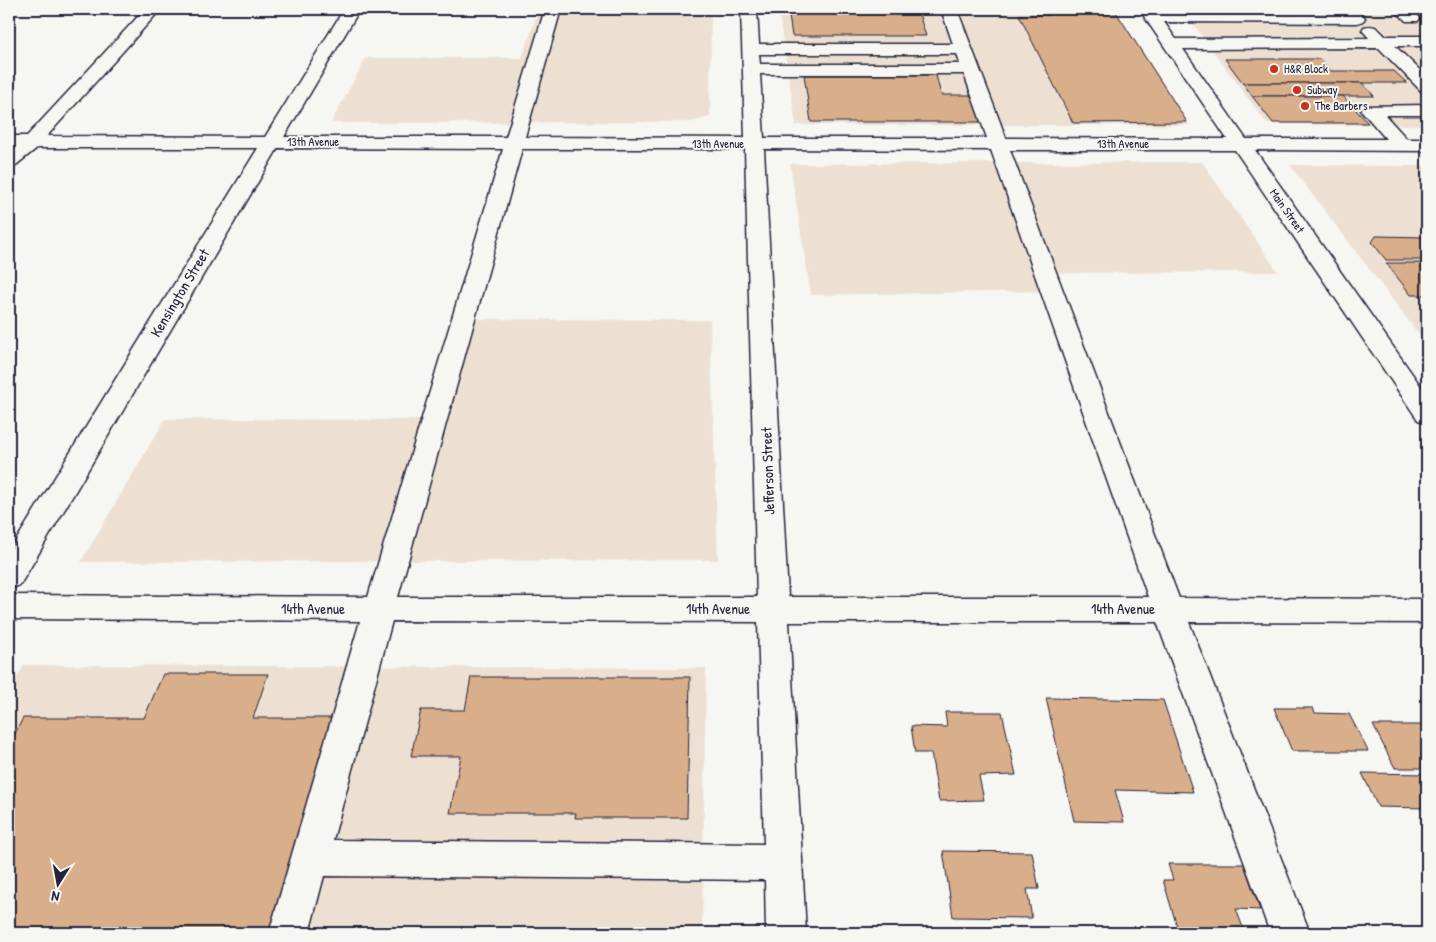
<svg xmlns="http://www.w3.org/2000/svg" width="1436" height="942" font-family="'Patrick Hand',sans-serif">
  <rect width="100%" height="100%" fill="#f6f6f2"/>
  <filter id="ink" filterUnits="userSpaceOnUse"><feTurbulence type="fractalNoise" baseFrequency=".02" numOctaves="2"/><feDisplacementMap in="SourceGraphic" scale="10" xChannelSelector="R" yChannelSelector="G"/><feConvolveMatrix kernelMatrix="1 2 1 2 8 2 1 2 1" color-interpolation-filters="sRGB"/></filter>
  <g filter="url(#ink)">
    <g fill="#ede0d3">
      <polygon points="539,9 711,9 710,117 691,122 331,123 366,58 522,58"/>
      <polygon points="778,9 1115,9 1190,125 796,125"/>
      <polygon points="1182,9 1427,9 1427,125 1267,124"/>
      <polygon points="1202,162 1278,272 1042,273 1048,291 811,295 790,164"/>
      <polygon points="1290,165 1427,166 1427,345"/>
      <polygon points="450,319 710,320 718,560 81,562 165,419 427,420"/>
      <polygon points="24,665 706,668 702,933 9,933 9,692"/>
    </g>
    <g fill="#d9ae8a" stroke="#22223b">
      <polygon points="788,9 856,9 857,14 919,14 926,36 792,36"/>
      <polygon points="1047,9 1114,9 1187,122 1073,123 1019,15 1050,15"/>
      <polygon points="1195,9 1306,9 1308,11 1197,11"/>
      <polygon points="1225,59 1320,59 1331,71 1394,71 1407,83 1243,83"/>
      <polygon points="804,75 936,75 941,95 977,95 989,122 811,122"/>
      <polygon points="1243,83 1362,83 1374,96 1252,96"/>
      <polygon points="1252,96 1343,96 1368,123 1273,123"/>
      <polygon points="1376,236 1427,237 1427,260 1386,260 1372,242"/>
      <polygon points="1386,263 1427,263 1427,295 1411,295"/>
      <polygon points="163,674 268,674 253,718 332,718 269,933 9,933 9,745 23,718 144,718"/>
      <polygon points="471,677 690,677 687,818 575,818 576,813 450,813 461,756 411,756 421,710 465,710"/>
      <polygon points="1046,698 1163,700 1193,792 1115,790 1124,822 1074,821"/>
      <polygon points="1274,708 1313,708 1315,713 1349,714 1368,751 1292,751"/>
      <polygon points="945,712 1002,712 1016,775 979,776 984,800 939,801 931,753 915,753 911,726 947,727"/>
      <polygon points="1373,725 1421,725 1427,736 1427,768 1395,768"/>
      <polygon points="1362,773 1427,774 1427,808 1378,807"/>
      <polygon points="943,851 1032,852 1039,889 1027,889 1032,918 953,917"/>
      <polygon points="1168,864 1244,864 1260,910 1236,909 1245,933 1179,933 1163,880 1173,880"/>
    </g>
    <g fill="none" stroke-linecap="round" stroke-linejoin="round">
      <defs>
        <g id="minor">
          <path d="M145,9H161L47,136L265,137L344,9H360L284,137H506L545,9H561L525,137L745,138L741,9H757L759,44H953L941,9H957L1006,138L1227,139L1139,9H1155L1157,12L1357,13L1363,15L1365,18L1363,21L1357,23L1164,22L1176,39L1369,38L1362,30L1364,27C1375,24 1378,29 1385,36H1427V46H1395L1427,77V92L1421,91L1379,48L1183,49L1246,139H1386L1361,110L1364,106L1427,105V115H1385L1407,139H1427V151L1255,150L1427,395V423L1418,420L1235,150H1010L1179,598L1427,599V623L1189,622L1310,933H1270L1157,622H789L806,933H766L765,880L324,876L309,933H269L360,621L9,619V595L368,597L503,149L278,148L20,585L9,589V552L258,148H37L16,165L9,167V151L13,148H9V136H27ZM759,54H957L960,64H760ZM760,74H964L987,138H764ZM522,149H745L757,597H398ZM764,149L991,150L1148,597H788ZM392,621L758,622L764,844L333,840Z"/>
          <polygon points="1394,9 1411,9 1420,18 1418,21 1406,21"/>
        </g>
      </defs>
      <use href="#minor" stroke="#22223b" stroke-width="3"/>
      <use href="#minor" fill="#f6f6f2" fill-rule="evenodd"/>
    </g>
  </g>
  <g fill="#c8321e" stroke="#f6f6f2" stroke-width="2">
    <circle cx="1274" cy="69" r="5"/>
    <circle cx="1297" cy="90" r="5"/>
    <circle cx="1305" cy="106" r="5"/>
  </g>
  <g text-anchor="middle" stroke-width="4" stroke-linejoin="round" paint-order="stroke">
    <g font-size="12" fill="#22223b" stroke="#f6f6f2" text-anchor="start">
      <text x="1284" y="73">H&amp;R Block</text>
      <text x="1307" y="94">Subway</text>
      <text x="1315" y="110">The Barbers</text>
    </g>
    <g font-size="12" fill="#22223b" stroke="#f6f6f2">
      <text x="313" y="146">13th Avenue</text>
      <text x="718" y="148">13th Avenue</text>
      <text x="1123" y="148">13th Avenue</text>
      <text transform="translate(1287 211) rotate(55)" y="4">Main Street</text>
    </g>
    <g font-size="15" fill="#22223b" stroke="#f6f6f2">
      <text transform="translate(180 293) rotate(-59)" y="5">Kensington Street</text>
      <text transform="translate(768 471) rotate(-92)" y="5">Jefferson Street</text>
      <text x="313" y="614">14th Avenue</text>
      <text x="718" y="614">14th Avenue</text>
      <text x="1123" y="614">14th Avenue</text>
    </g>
  </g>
  <rect width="1436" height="942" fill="none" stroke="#f6f6f2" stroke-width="30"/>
  <rect x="15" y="15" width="1406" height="912" fill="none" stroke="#22223b" stroke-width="2" filter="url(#ink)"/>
  <g transform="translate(58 884) rotate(191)" stroke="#f6f6f2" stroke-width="4" paint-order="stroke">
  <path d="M0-4L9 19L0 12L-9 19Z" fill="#22223b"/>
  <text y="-8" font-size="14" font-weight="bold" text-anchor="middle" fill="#22223b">N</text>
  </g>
</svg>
